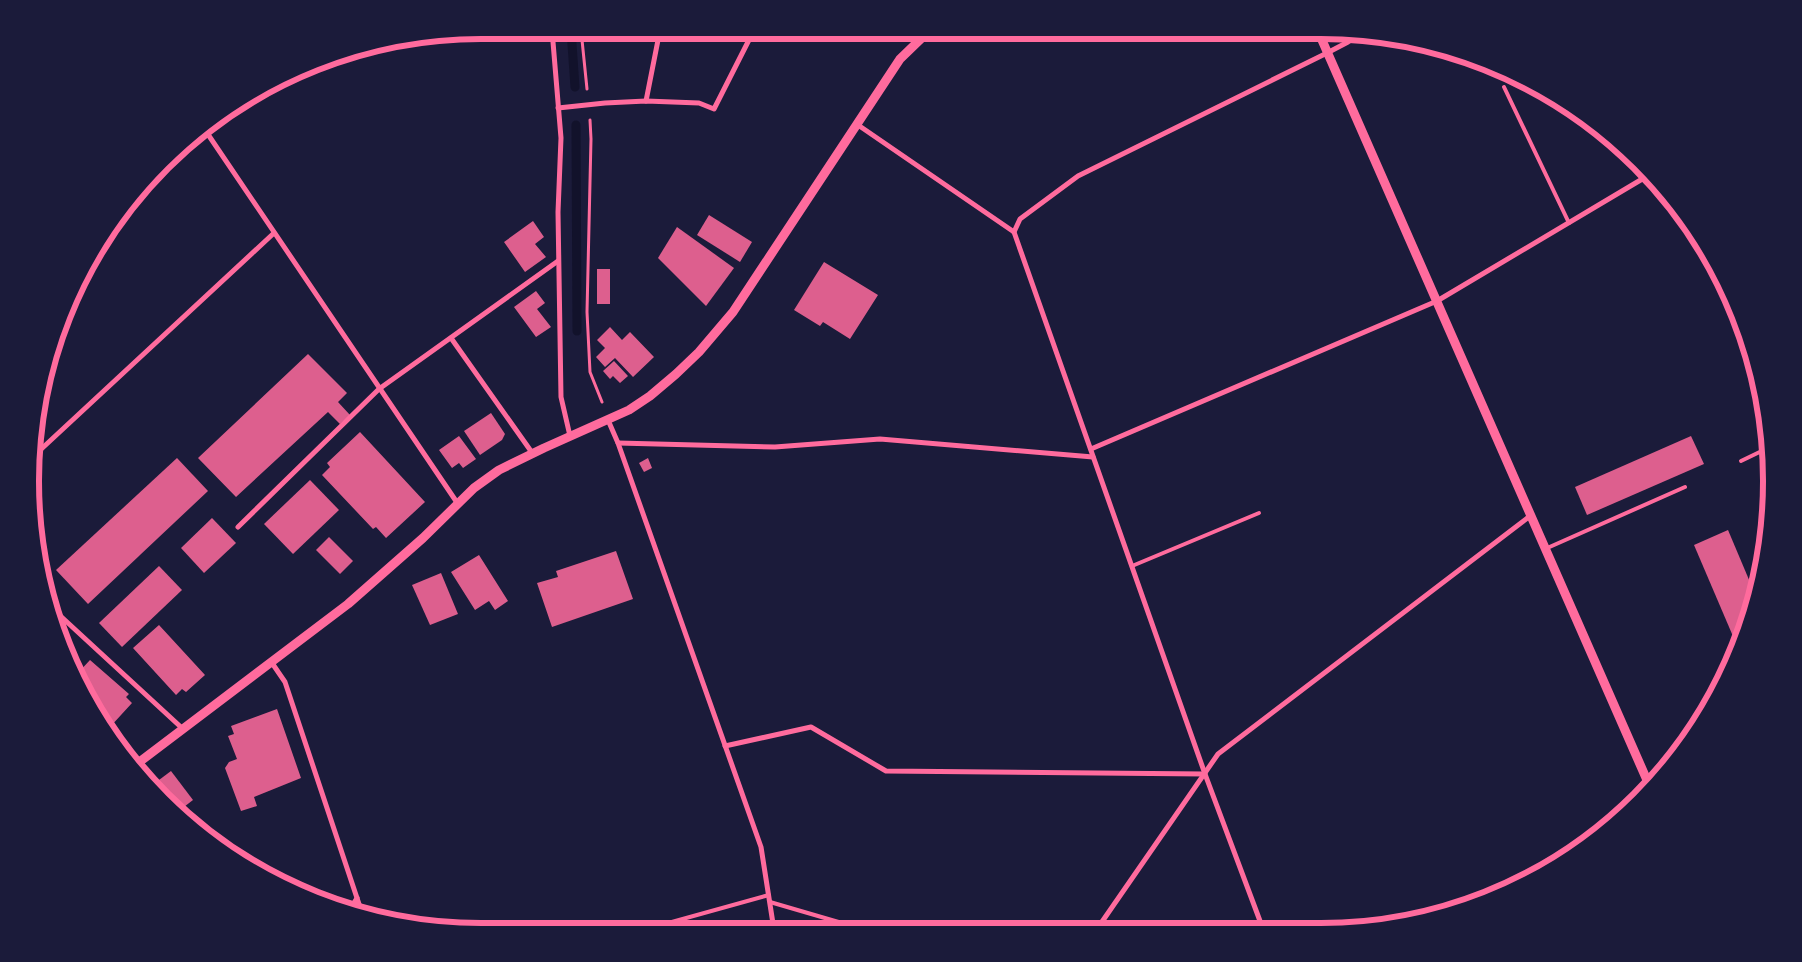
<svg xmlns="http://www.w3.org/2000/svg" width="1802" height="962" font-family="Helvetica,sans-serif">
  <rect width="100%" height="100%" fill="#1b1b3a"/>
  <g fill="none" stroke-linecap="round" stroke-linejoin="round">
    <g stroke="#12122b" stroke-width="9">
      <polyline points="571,30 575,87"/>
      <polyline points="576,125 577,331"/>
    </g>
  </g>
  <g fill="#dd5f8e">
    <polygon points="709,215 752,242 740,262 697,235"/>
    <polygon points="533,221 544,237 535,244 546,257 525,272 504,242"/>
    <polygon points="677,227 734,268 706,306 658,258"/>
    <polygon points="824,262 878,295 850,339 823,322 820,326 794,310"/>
    <rect x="597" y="269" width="13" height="35"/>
    <polygon points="536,291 545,303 537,309 551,327 536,337 514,307"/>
    <polygon points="610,327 622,340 630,332 654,357 633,377 615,358 605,367 596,357 605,348 597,340"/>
    <polygon points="308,354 347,393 338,402 350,415 340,424 328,412 236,497 198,458"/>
    <polygon points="614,361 628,376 620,383 613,376 610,379 603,371"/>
    <polygon points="491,413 505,434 502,440 480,455 464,431"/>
    <polygon points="360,432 425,502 386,538 376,527 373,529 322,475 330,467 327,463"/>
    <polygon points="459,436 476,459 463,468 459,463 452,468 439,450"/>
    <polygon points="1691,436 1704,464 1587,515 1575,487"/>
    <polygon points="177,458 208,491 88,604 56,570"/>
    <polygon points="648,458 652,468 644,472 639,463"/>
    <polygon points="310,480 339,510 293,554 264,524"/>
    <polygon points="212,518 236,543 204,573 181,548"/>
    <polygon points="1728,530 1755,594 1748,626 1738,648 1694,545"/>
    <polygon points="329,537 353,561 340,574 316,550"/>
    <polygon points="616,551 633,599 552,627 537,583 558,577 556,571"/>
    <polygon points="479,555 508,601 495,610 489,601 475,610 451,572"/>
    <polygon points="159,566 182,590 122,647 99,623"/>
    <polygon points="441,573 458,614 430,625 412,585"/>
    <polygon points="159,625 205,675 186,692 182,689 176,695 133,648"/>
    <polygon points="90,660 129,694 126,697 132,703 110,727 77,674"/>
    <polygon points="277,709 301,778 254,797 257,806 241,811 225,768 229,762 237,759 228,736 234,734 231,726"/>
    <polygon points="171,771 193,800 180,810 151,786"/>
  </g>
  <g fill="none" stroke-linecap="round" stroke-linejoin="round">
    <g stroke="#ff6b9d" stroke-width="3">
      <polyline points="581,30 587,89"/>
      <polyline points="590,120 591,139 587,312 590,372 602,402"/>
    </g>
    <g stroke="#ff6b9d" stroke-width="4">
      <polyline points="1504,87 1569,223"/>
      <polyline points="1741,461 1770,447"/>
      <polyline points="1545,549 1685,487"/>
      <polyline points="1132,566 1259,513"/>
      <polyline points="770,902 866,930"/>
      <polyline points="643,930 769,895"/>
    </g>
    <g stroke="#ff6b9d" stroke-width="5">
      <polyline points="552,30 561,138 558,212 561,397 570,436"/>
      <polyline points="646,101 660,30"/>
      <polyline points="558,108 605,103 646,101 699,103 714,109 754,30"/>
      <polyline points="858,125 1014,232 1205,774 1263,929"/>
      <polyline points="203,127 458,504"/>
      <polyline points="1014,232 1020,219 1078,176 1327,53 1348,42 1362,33"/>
      <polyline points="451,338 533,454"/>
      <polyline points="608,420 618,443 761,847 774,930"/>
      <polyline points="618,443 775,447 880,439 1093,457"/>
      <polyline points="1091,449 1437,301 1649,175"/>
      <polyline points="37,453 274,233"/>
      <polyline points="238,527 379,389 558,261"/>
      <polyline points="55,611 183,729"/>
      <polyline points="272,663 285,682 363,916"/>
      <polyline points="725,746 811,727 886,771 1205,774"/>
      <polyline points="349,911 357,898"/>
      <polyline points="1097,929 1218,754 1530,516"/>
    </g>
    <g stroke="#ff6b9d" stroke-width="9">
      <polyline points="1318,31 1650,787"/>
      <polyline points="134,766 348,604 423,538 474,488 499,470 544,448 629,410 650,396 676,374 699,352 733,312 900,59 930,30"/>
    </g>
  </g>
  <path d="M0 0H1802V962H0ZM481 39H1321A442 442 0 0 1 1763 481V481A442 442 0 0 1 1321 923H481A442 442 0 0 1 39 481V481A442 442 0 0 1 481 39Z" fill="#1b1b3a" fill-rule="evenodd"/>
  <path fill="none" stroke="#ff6b9d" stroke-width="6" d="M481 39H1321A442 442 0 0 1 1763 481V481A442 442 0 0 1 1321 923H481A442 442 0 0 1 39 481V481A442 442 0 0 1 481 39Z"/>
</svg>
